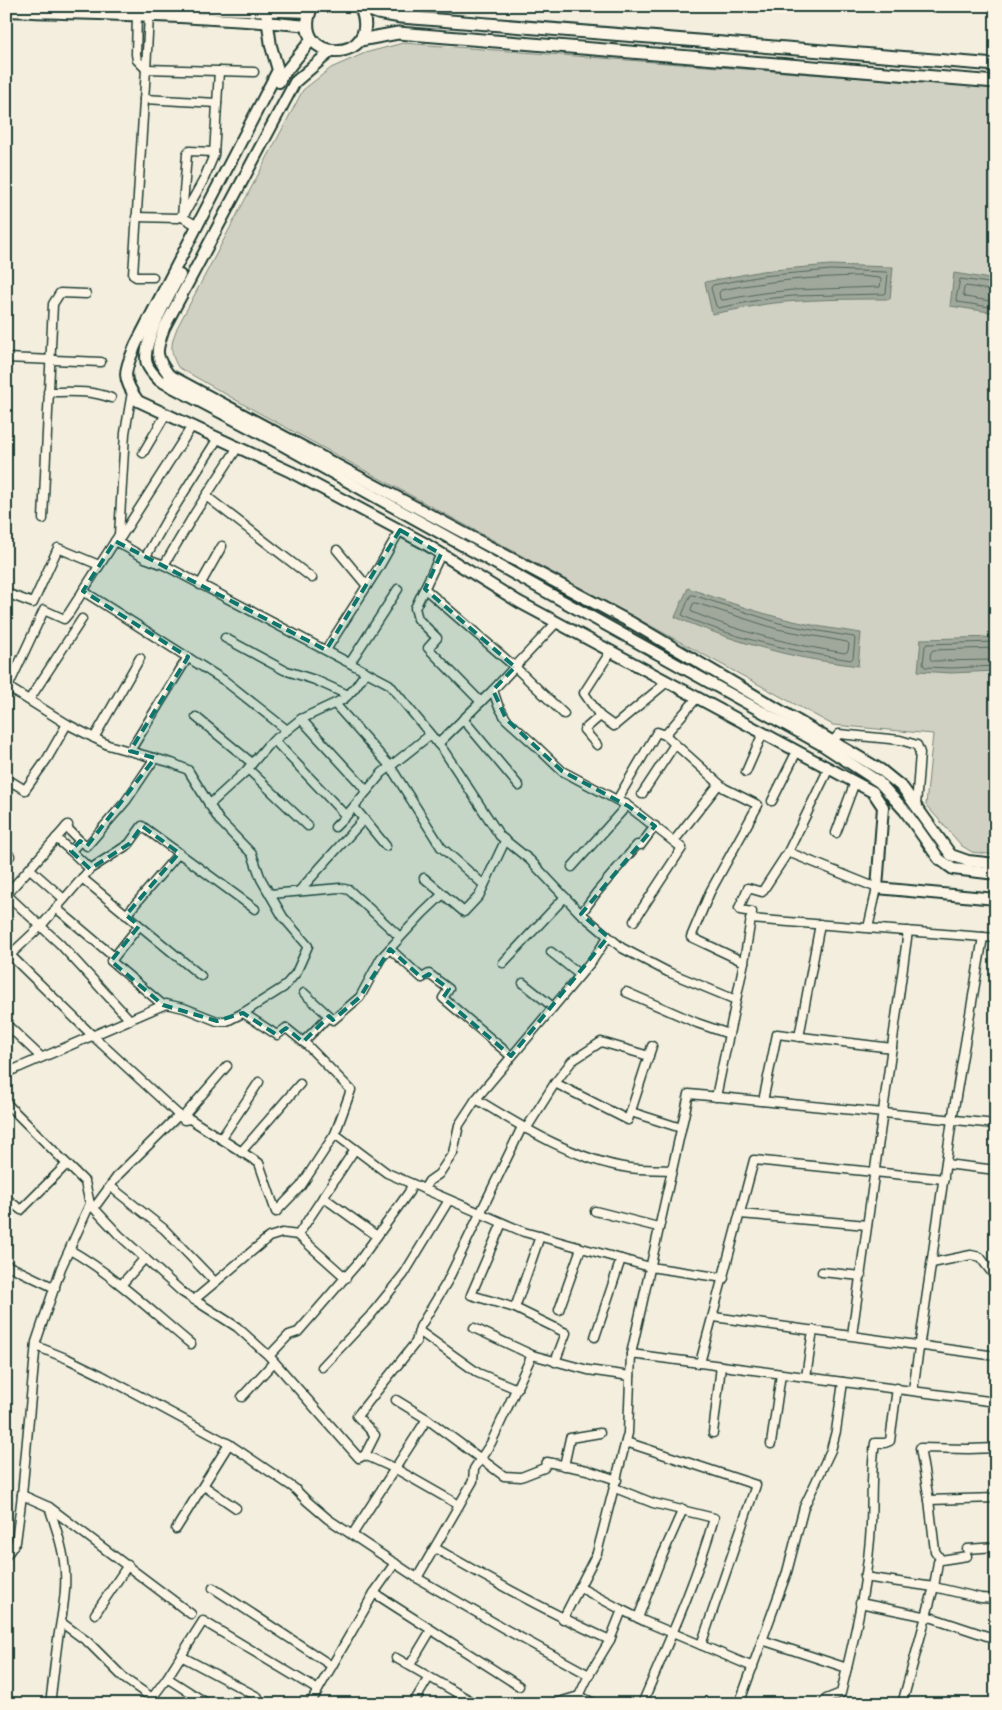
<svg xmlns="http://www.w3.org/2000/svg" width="1002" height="1710" font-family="Caveat,sans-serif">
  <rect width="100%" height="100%" fill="#f3eede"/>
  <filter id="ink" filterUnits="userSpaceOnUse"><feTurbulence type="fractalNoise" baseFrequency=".02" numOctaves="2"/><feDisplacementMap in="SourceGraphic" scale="10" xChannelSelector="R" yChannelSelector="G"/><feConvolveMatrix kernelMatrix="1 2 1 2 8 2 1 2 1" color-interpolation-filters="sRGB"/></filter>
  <g filter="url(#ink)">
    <path fill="#d0d1c2" stroke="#78877b" d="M403,43L996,88V855L972,852L962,846L926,805L933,734L833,725L250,408L178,367C169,351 171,344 177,328L303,90L331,68L365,53Z"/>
    <g fill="#a0a89b" stroke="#6c7d72">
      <path d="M830,265L893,267L890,299C849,299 807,299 766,304C748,307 730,311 712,314L705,282L762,271Z"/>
      <polygon points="954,273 996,280 996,313 950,306"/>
      <path d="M688,588C727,602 767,616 807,624C825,628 843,630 861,633L858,666C838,663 819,661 800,657C757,648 715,634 675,617Z"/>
      <polygon points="996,637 996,671 951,673 918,671 921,639"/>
    </g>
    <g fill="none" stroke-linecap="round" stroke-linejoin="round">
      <g stroke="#53685d" stroke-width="1">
        <polygon points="831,270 886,272 888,274 886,293 884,294 793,296 764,299 718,308 716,306 711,288 713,285 762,276"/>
        <path d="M860,276L880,278L881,280L880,287L793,290L763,293L723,300L720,299L719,293L721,290C767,281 813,277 860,276Z"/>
        <polyline points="996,284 960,279 956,299 958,302 996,308"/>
        <polyline points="996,291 966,286 964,288 963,294 965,297 996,302"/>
        <path d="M693,595L779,623L807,629L854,637L855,639L853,658L851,660C807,653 764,645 722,631C709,626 694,622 682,615L690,596Z"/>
        <path d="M696,603L777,629L847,642L849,644L848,651L845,653C793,645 741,633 692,612L691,609L693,604Z"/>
        <polyline points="996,642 927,644 925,646 923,664 925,667 951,668 996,666"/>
        <polyline points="996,648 933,650 931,652 930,658 932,661 996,660"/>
      </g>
      <defs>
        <g id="minor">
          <polyline points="137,16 136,54 137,60 146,69"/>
          <polyline points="146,69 149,16"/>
          <polyline points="144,99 217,103"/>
          <polyline points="136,217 178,218 185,213 203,181 214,155 219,71"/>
          <polyline points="198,226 182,217 187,154 189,151 214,152"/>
          <polyline points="153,277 136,277 133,275 146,69 254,72"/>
          <polyline points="6,358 101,362"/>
          <path d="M48,392C70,392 90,390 111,398"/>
          <polyline points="143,453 166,414"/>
          <polyline points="206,496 312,578"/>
          <polyline points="43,519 53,304 60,293 86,294"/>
          <polyline points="118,537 121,537 192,426"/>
          <polyline points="115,541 145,558 164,565 389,684 444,751 500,836 530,860 579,912 622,948 668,972 736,1000"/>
          <polyline points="337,550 367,586"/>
          <polyline points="441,554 415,608 418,619 437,638 428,648 481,702"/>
          <polyline points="145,558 166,521 218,438"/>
          <polyline points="164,565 195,513 238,447"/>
          <polyline points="200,585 222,546"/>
          <polyline points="425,589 515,667 564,714"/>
          <polyline points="83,591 225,681 287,730"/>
          <polyline points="6,593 33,603 58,548 99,565"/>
          <polyline points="225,638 284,670 315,680 348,695"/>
          <polyline points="326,650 379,567 400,530"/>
          <polyline points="350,663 398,589"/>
          <polyline points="6,686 67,724 108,745 172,763 188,770 219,820 252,854 261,879 283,917 308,946 296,973 284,987 243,1013 227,1021 217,1021 184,1008 166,1004 6,1073"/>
          <polyline points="8,687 44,610 64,619 69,613 119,535 125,433 132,392"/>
          <polyline points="493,690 498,705 506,719 536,746 562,771 628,806 682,848 634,921"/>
          <polyline points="29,700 82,619"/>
          <polyline points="335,704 390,766 441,847 484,885"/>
          <polyline points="600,716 614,726 667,682"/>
          <polyline points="196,717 252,763"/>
          <polyline points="301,719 367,791"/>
          <polyline points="463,719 519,786"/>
          <polyline points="665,735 724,788 758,805 710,892 691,937 744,962"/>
          <polyline points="94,738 140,658"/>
          <polyline points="274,740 346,816"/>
          <polyline points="833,741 839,734 900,740 917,745 920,753 916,806"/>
          <polyline points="438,744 493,690 557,622"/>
          <polyline points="597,745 584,730 600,716 584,693 611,651"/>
          <polyline points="130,751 188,657"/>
          <polyline points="248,769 308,826"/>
          <polyline points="746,772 763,733"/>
          <polyline points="6,790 12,782 25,790 47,759 67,724"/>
          <polyline points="642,794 675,744"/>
          <polyline points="617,800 657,732 665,735 697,698"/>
          <polyline points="772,801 797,751"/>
          <polyline points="209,805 245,772 267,746 301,719 344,699 354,689 366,672"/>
          <polyline points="354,807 386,846"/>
          <polyline points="66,827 80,841"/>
          <polyline points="335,827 346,816 382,773 430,735"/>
          <polyline points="836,833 855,782"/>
          <polyline points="56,838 71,851"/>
          <polyline points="674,841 719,784"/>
          <polyline points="6,852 10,856"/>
          <polyline points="788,852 877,888 868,928"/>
          <polyline points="572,867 622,811 626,804"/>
          <polyline points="30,869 64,899"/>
          <polyline points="90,869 71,851 80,841 87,846 126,801 155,758"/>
          <polyline points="82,878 201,976"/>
          <polyline points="424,878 464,912 479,896 505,841"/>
          <polyline points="300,890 364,819"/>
          <polyline points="6,894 60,944 130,1020"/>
          <polyline points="270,894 340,888 349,890 400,937"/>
          <polyline points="6,895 68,825"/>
          <polyline points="56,908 114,957"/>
          <polyline points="581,914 597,892 637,845 641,845 655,826"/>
          <polyline points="126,915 179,853"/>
          <polyline points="750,919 996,938"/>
          <polyline points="139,926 111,961 163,1005"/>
          <polyline points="390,949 422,978 429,974 449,989 443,998 511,1056"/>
          <polyline points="6,951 93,1036 184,1120 190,1119 259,1163 276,1212 301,1186 335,1134 351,1090 307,1045 286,1028 277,1035 243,1013"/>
          <polyline points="551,952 580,975"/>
          <polyline points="10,955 41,926 90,869 129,844 142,826 255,909"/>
          <polyline points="503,963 565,897"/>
          <polyline points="523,983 553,1007"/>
          <polyline points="626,992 697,1023 729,1034"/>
          <polyline points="304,993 329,1016"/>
          <polyline points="6,1024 41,1057"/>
          <polyline points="799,1037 820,924"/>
          <polyline points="303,1042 329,1016 333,1020 360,997 381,958 423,913 443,894"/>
          <polyline points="555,1083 628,1120 652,1046"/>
          <polyline points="716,1097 744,962 752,912 740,910 739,908 748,888 762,892 788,852 829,768"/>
          <path d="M476,1099C522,1127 575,1160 629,1168C643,1170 658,1169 672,1170"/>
          <polyline points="763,1101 777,1034 892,1048"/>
          <polyline points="6,1103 85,1182 90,1204 119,1235 182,1292 237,1327 269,1356 359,1458 365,1455 396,1469 459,1505"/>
          <polyline points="631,1112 681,1128"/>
          <polyline points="182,1118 227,1066"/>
          <polyline points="526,1129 555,1083 572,1061 601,1042 649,1056"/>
          <polyline points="335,1134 387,1173 524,1232 650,1267 724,1278"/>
          <polyline points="221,1139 259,1082"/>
          <polyline points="241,1152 300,1084"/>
          <polyline points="946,1164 996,1170"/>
          <polyline points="111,1187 164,1229 215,1282"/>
          <polyline points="424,1189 429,1181 439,1174 453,1153 459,1125 476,1099 592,961 608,937"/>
          <polyline points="323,1197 377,1236"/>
          <polyline points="6,1198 21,1210 67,1164"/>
          <polyline points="94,1208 119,1174 179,1115"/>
          <polyline points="595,1211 658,1227"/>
          <polyline points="740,1214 867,1225"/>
          <polyline points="502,1223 471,1295 515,1308 566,1333 555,1362"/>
          <polyline points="298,1235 346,1278"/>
          <path d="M70,1250C114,1275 152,1312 191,1344"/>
          <polyline points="932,1263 971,1255 980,1257 996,1278"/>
          <polyline points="6,1268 9,1266 55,1288"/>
          <polyline points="822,1272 861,1276"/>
          <polyline points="121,1285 145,1258"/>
          <polyline points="194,1300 269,1237 282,1233 298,1235 355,1149"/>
          <polyline points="515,1308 540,1236"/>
          <polyline points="559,1310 581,1248"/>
          <polyline points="714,1317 996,1356"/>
          <polyline points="474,1328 532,1355 588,1370 630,1376"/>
          <polyline points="419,1331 478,1373 517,1389"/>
          <polyline points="852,1335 908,931"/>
          <polyline points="595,1337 621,1259"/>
          <polyline points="36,1346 68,1359 101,1375 229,1444 294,1488 307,1501 328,1519 417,1578 505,1629 589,1675"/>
          <polyline points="631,1354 996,1402"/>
          <polyline points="269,1356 289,1335 298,1332 357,1264 409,1192 412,1184"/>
          <polyline points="700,1363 754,1160 944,1179"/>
          <polyline points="322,1367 370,1316 404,1274 449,1200"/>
          <polyline points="806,1377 813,1330"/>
          <polyline points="913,1390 952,1120 983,937"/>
          <polyline points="242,1397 274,1362"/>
          <polyline points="396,1400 427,1419 504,1476 521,1477 544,1468 547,1462 587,1470 617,1480"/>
          <polyline points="713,1433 721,1366"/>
          <polyline points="771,1444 781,1374"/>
          <polyline points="996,1448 969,1449 920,1448 929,1500 996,1498"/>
          <polyline points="365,1455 375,1435 357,1416 416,1342 420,1327 447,1282 522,1127"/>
          <polyline points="564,1466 570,1438 600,1433"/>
          <polyline points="204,1486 236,1508"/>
          <path d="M615,1488L653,1503L714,1518C696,1582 668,1643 642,1704"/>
          <path d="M22,1495L49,1507C55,1525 62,1543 64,1562C68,1588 62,1613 58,1639C55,1660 53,1682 50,1704"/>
          <polyline points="929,1500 935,1551 941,1560"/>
          <polyline points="49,1507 191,1614"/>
          <polyline points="176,1529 229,1444"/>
          <polyline points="352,1535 427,1419"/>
          <path d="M435,1548C492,1581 550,1613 610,1640"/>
          <polyline points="967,1549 996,1547"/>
          <polyline points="6,1556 16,1542 22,1495 36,1342 61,1268 90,1204"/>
          <polyline points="864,1577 934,1587 981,1598 996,1599"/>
          <polyline points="417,1578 473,1481 474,1469 491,1443 532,1355"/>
          <polyline points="213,1588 332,1666"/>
          <polyline points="374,1593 395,1563"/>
          <polyline points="860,1603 933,1618 987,1636 996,1636"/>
          <polyline points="622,1610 644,1621 701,1645 756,1485 626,1442"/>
          <polyline points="95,1614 128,1565"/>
          <polyline points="638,1618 660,1561 683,1509"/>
          <polyline points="563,1619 597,1553 628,1433 631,1354 689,1094 996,1124"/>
          <polyline points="62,1623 88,1642 125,1679 161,1704"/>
          <polyline points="762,1640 847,1668"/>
          <polyline points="701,1645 753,1667"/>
          <polyline points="181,1656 258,1697"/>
          <polyline points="396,1658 466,1698 473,1704"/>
          <polyline points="410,1665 431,1630"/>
          <polyline points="579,1696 596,1704"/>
          <polyline points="152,1698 167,1678"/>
          <polyline points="208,1704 167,1678 203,1621 318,1690 374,1593 519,1686"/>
          <polyline points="310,1704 318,1690"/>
          <polyline points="413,1704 429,1677"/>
          <polyline points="552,1704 579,1696 589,1675 610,1640 622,1610 579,1587"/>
          <polyline points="739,1704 787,1572 804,1507 831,1450 836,1431 843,1382"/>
          <path d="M823,1704L826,1699L841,1693C853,1643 866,1590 870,1539C873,1507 870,1475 875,1443H885L890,1441L897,1388"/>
          <polyline points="902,1704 934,1587 938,1562 941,1560 967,1556"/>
        </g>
        <g id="tertiary">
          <polyline points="125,6 310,12"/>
          <path d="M6,11C107,15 208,16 308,26"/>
          <path d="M266,11L271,46L278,70L136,344C125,371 120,376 138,401L291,472L424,543L519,602L873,792L883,807L877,888L996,899"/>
          <path d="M330,52L295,82L164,328C156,351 154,355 169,375L632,623L881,770L903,788L951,855L968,861L996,864"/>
          <polyline points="279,82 282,76 312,39"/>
          <path d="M180,275C170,293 140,345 147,364C149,370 155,376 159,380L273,440L822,745L879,782L905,811L939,859L953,869L996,874"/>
        </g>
        <g id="secondary">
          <path d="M312,6C286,66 387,65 360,6"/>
          <polyline points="361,7 378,13 401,17 996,65"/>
          <polyline points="360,40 398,33 996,82"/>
        </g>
      </defs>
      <use href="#minor" stroke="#1f3d34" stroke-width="11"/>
      <use href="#tertiary" stroke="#1f3d34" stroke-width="14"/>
      <use href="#secondary" stroke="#1f3d34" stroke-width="15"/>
      <use href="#minor" stroke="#fcf5e5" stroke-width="8"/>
      <use href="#tertiary" stroke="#fcf5e5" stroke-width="10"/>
      <use href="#secondary" stroke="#fcf5e5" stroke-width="11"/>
    </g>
  </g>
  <path fill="#0f766e" fill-opacity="0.2" stroke="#0f766e" stroke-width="4" stroke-dasharray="10 6" stroke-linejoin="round" d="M400,530L441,554L425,589L515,667L493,690L506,719L562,771L628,806L655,826L581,914L608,937L511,1056L443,998L449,989L429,974L422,978L390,949L360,997L333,1020L329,1016L303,1042L286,1028L277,1035L243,1013L217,1021L163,1005L111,961L139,926L126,915L179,853L142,826L129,844L90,869L71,851L80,841L87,846L155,758L130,751L188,657L83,591L115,541L326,650Z"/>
  <rect width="1002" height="1710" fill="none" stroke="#fcf5e5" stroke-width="25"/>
  <rect x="12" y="12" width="977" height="1685" fill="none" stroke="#1f3d34" stroke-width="2" filter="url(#ink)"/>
</svg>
